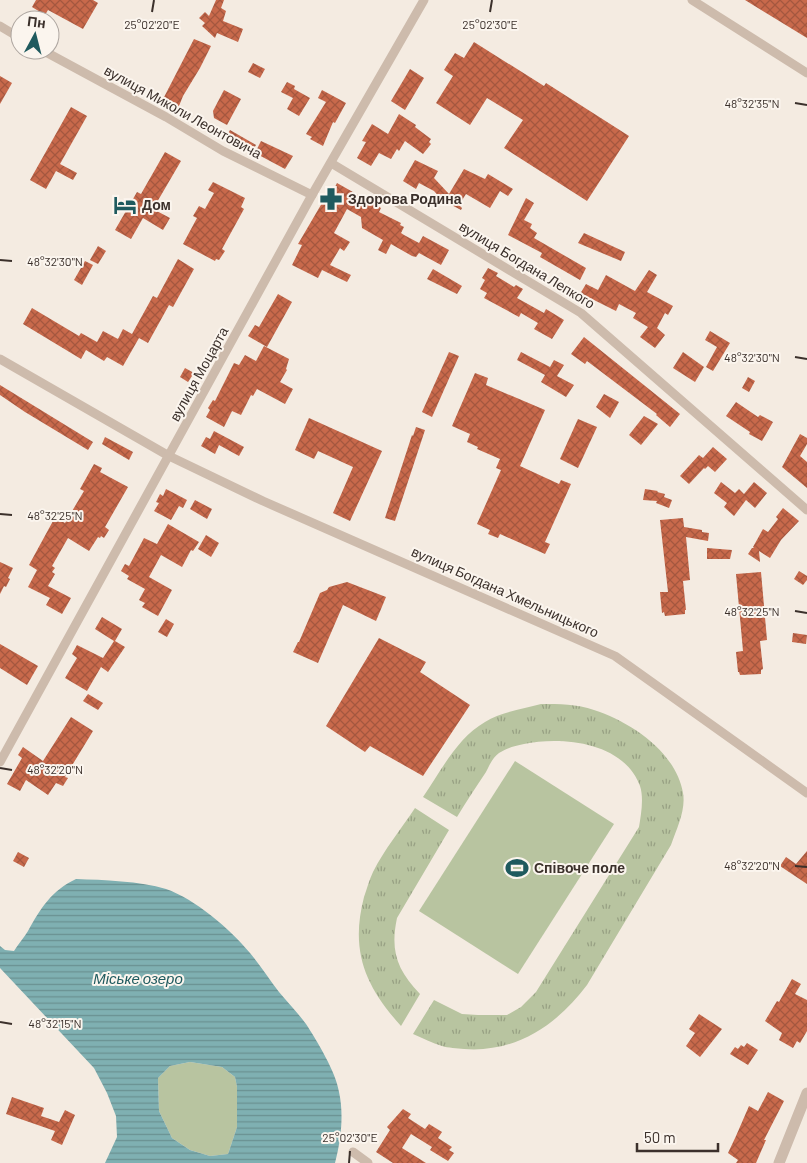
<svg xmlns="http://www.w3.org/2000/svg" width="807" height="1163" font-family="Barlow,sans-serif">
  <defs>
    <pattern id="grass-tufts" width="24" height="20" patternUnits="userSpaceOnUse" patternTransform="scale(1.25)"><rect width="24" height="20" fill="#b8c4a0"/><path d="M3 7l-1-3M5 7V3M7 7l1-3M15 17l-1-3M17 17v-4M19 17l1-3" fill="none" stroke="#97a083"/></pattern>
    <pattern id="water-rules" width="6" height="5" patternUnits="userSpaceOnUse" patternTransform="scale(1.25)"><rect width="6" height="5" fill="#7fb0b2"/><path d="M0 2.5h6" fill="none" stroke="#699091"/></pattern>
    <pattern id="building-cross-hatch" width="8" height="8" patternUnits="userSpaceOnUse" patternTransform="scale(1.25)"><rect width="8" height="8" fill="#c8694b"/><path d="M0 0l8 8M0 8l8-8" fill="none" stroke="#a4573f"/></pattern>
  </defs>
  <rect width="100%" height="100%" fill="#f4ebe1"/>
  <g fill="url(#grass-tufts)">
    <path d="M541,704C559,704 577,704 594,710C631,722 676,752 683,793C686,810 677,828 671,845L587,985C557,1025 516,1053 464,1049C457,1048 448,1048 442,1046C432,1043 423,1038 413,1034L434,1000L462,1014L478,1015H507L521,1007L536,992L639,827C641,815 644,798 640,786C624,742 562,736 524,744C514,746 507,748 499,753C493,757 489,766 486,772C476,787 466,802 457,817L423,797C441,771 457,738 485,722C501,712 523,709 541,704Z"/>
    <path d="M415,808L449,830L397,918C390,951 397,970 420,994L401,1026C365,986 350,951 364,897C367,889 369,880 373,872C384,850 401,829 415,808Z"/>
  </g>
  <g fill="#b8c4a0">
    <polygon points="515,761 614,824 518,974 419,911"/>
    <polygon points="190,1062 222,1067 235,1077 237,1087 237,1127 228,1154 210,1156 190,1150 172,1138 159,1111 158,1078 170,1066"/>
  </g>
  <path fill="url(#water-rules)" fill-rule="evenodd" d="M76,879C103,880 140,881 166,889C195,899 230,929 250,953C260,965 269,979 279,992C288,1003 298,1013 306,1024C317,1041 336,1072 339,1092C344,1115 341,1140 335,1163H105L117,1137L116,1116L107,1093L94,1068L0,968V946L5,950L14,951C18,944 24,938 28,931C40,909 52,890 76,879ZM190,1062L222,1067L235,1077L237,1087V1127L228,1154L210,1156L190,1150L172,1138L159,1111L158,1078L170,1066Z"/>
  <g fill="url(#building-cross-hatch)">
    <polygon points="36,0 93,0 98,3 83,29 48,10 45,15 32,7"/>
    <polygon points="216,0 224,0 221,8 226,11 223,21 243,29 238,42 217,33 215,38 202,26 205,23 199,18 205,12 209,16"/>
    <polygon points="745,0 807,0 807,38"/>
    <polygon points="194,39 211,46 200,68 183,96 177,111 161,103"/>
    <polygon points="474,42 544,86 546,83 629,136 587,201 504,148 523,120 487,98 470,125 436,103 453,76 444,70 455,53 464,58"/>
    <polygon points="253,63 265,69 260,78 248,72"/>
    <polygon points="410,69 424,78 405,110 391,101"/>
    <polygon points="0,76 12,83 0,104"/>
    <polygon points="287,82 295,86 294,89 310,98 299,116 287,109 293,98 281,92"/>
    <polygon points="224,90 241,99 227,125 214,118 213,111"/>
    <polygon points="322,90 346,103 335,123 333,122 323,146 310,139 312,137 306,134 326,102 318,98"/>
    <polygon points="71,107 87,116 60,164 77,173 73,180 56,171 46,189 30,180"/>
    <polygon points="399,114 416,125 415,127 431,139 429,142 431,144 423,154 405,141 399,151 397,149 391,159 379,153 371,166 357,158 366,142 362,141 372,124 388,134"/>
    <polygon points="230,130 256,145 251,153 226,137"/>
    <polygon points="261,141 293,156 285,169 255,153"/>
    <polygon points="165,152 181,161 153,209 170,218 163,230 143,218 131,239 115,230 137,192 141,194"/>
    <polygon points="415,160 438,171 434,178 449,194 464,169 485,179 488,174 513,189 508,196 500,191 490,208 466,194 459,205 462,208 461,210 442,200 434,191 419,183 416,189 403,181"/>
    <polygon points="213,182 245,198 241,207 244,209 222,249 225,251 219,260 216,259 215,261 183,244 197,218 193,216 199,206 205,209 214,193 208,190"/>
    <polygon points="337,183 381,208 379,212 401,223 400,225 404,227 401,233 404,235 419,243 423,236 449,250 441,265 419,253 416,257 412,256 391,244 386,254 378,250 383,240 362,228 361,217 347,209 334,233 350,242 344,251 340,248 330,265 351,275 347,282 322,270 318,278 292,265 302,245 298,244 332,186 335,187"/>
    <polygon points="526,198 534,203 524,220 532,224 530,228 537,233 534,238 586,268 580,280 540,257 542,253 508,235"/>
    <polygon points="584,233 625,252 621,261 578,243"/>
    <polygon points="98,246 106,251 98,264 90,260"/>
    <polygon points="178,259 194,269 173,307 169,305 148,343 139,338 123,366 107,357 104,361 86,350 81,359 23,324 32,308 79,336 81,333 97,342 103,331 118,339 123,329 132,334 153,296 157,298"/>
    <polygon points="85,261 93,265 82,285 74,280"/>
    <polygon points="488,268 498,273 496,276 514,287 516,285 523,289 517,298 544,313 546,309 564,320 552,339 534,329 538,323 521,313 519,317 484,298 487,293 480,289 485,280 482,278"/>
    <polygon points="433,269 462,286 457,294 427,279"/>
    <polygon points="649,270 657,275 647,292 673,306 668,315 665,313 657,328 665,335 655,348 640,337 648,327 633,318 636,313 619,304 616,311 588,297 588,298 580,294 586,284 598,290 606,275 635,291"/>
    <polygon points="278,294 292,302 267,347 248,336 255,325 259,327"/>
    <polygon points="710,331 730,343 713,371 706,367 717,347 705,340"/>
    <polygon points="584,337 680,414 670,427 656,415 657,414 587,361 585,364 571,354"/>
    <polygon points="264,346 289,359 286,369 287,370 280,382 293,389 285,404 257,389 253,396 251,395 241,415 232,411 224,427 206,417 210,410 208,408 213,400 215,401 234,363 239,365 245,355 256,361"/>
    <polygon points="449,352 459,356 432,417 422,412"/>
    <polygon points="521,352 550,367 554,360 564,365 557,376 574,385 566,397 541,382 545,375 517,360"/>
    <polygon points="683,352 704,367 695,382 673,368"/>
    <polygon points="185,368 194,373 188,382 180,377"/>
    <polygon points="475,373 488,378 486,385 545,410 520,466 559,484 561,480 571,484 545,542 550,544 545,554 500,534 498,538 488,534 490,530 477,524 501,470 496,468 500,459 477,449 478,447 467,442 470,434 452,426"/>
    <polygon points="748,377 755,381 749,392 742,388"/>
    <polygon points="0,385 93,442 88,450 25,412 0,395"/>
    <polygon points="604,394 619,402 610,418 596,407"/>
    <polygon points="736,402 758,417 760,415 773,422 762,441 749,434 750,432 726,416"/>
    <polygon points="644,416 658,424 641,445 629,435"/>
    <polygon points="309,418 382,451 350,521 333,513 353,467 318,451 314,459 295,450"/>
    <polygon points="578,419 597,427 578,468 560,459"/>
    <polygon points="416,427 425,430 395,521 385,518 412,435 413,436"/>
    <polygon points="214,431 244,447 239,456 219,445 215,454 201,446 206,437 210,439"/>
    <polygon points="800,434 807,438 807,444 800,456 807,462 807,488 782,467"/>
    <polygon points="105,437 133,452 129,460 102,444"/>
    <polygon points="713,447 727,459 715,472 708,466 705,469 704,468 689,484 680,476 699,455 703,458"/>
    <polygon points="94,464 102,468 100,472 128,487 105,527 109,530 104,538 101,536 100,538 98,537 89,551 68,538 52,566 55,568 52,572 55,574 48,586 71,598 62,614 46,605 50,598 28,587 37,570 29,565 53,521 55,522 57,518 65,523 84,491 80,489"/>
    <polygon points="721,482 735,493 739,489 744,494 754,482 767,493 755,508 746,500 734,516 724,507 727,503 714,493"/>
    <polygon points="166,489 187,500 183,508 179,506 171,520 154,511 159,503 156,502 160,494 163,496"/>
    <polygon points="645,489 658,491 657,492 665,494 664,497 672,500 669,508 656,503 657,501 643,500"/>
    <polygon points="195,500 212,509 207,519 190,509"/>
    <polygon points="783,508 799,521 781,540 770,558 759,551 760,562 748,554 752,548 754,548 753,547 763,529 768,532 778,519 776,517"/>
    <polygon points="683,518 684,527 702,530 702,532 709,533 708,541 686,537 690,580 683,581 686,610 685,610 685,614 665,616 664,612 662,613 660,592 668,592 660,520"/>
    <polygon points="168,524 199,542 193,551 191,550 182,567 161,555 149,577 172,590 158,616 142,607 145,603 139,600 145,589 127,579 129,576 121,571 125,564 129,566 144,538 157,544"/>
    <polygon points="206,535 219,543 211,557 198,549"/>
    <polygon points="707,548 732,550 730,559 707,559"/>
    <polygon points="0,562 13,568 8,578 10,579 6,587 4,586 0,594"/>
    <polygon points="799,571 807,576 807,580 803,585 794,579"/>
    <polygon points="761,572 767,640 760,641 763,669 761,670 761,674 740,675 739,672 738,672 736,652 743,651 736,574"/>
    <polygon points="347,582 386,597 376,621 343,605 318,663 293,652 298,642 299,642 320,593 327,590 329,587"/>
    <polygon points="102,617 122,629 115,641 125,647 108,672 101,667 87,691 65,678 77,658 72,654 77,645 103,658 114,641 95,629"/>
    <polygon points="166,619 174,624 167,637 158,632"/>
    <polygon points="793,633 807,635 806,644 792,642"/>
    <polygon points="379,638 426,662 420,672 470,705 423,776 370,746 365,752 326,726"/>
    <polygon points="0,644 38,666 27,685 0,668"/>
    <polygon points="88,694 103,703 98,710 83,701"/>
    <polygon points="71,717 93,731 65,777 68,778 63,786 56,783 48,795 26,780 20,791 7,784 22,758 18,755 23,747 43,761"/>
    <polygon points="807,851 807,884 780,866 786,857 796,864"/>
    <polygon points="18,852 29,858 24,867 13,861"/>
    <polygon points="792,979 801,984 795,994 807,1000 807,1031 800,1043 797,1041 793,1048 779,1040 782,1033 765,1021 777,1001 779,1002"/>
    <polygon points="699,1014 722,1029 700,1057 686,1046 695,1033 689,1029"/>
    <polygon points="747,1043 758,1050 748,1065 730,1054 735,1047 738,1049 741,1045 744,1047"/>
    <polygon points="768,1092 784,1101 764,1140 766,1140 756,1163 736,1163 738,1160 728,1153 736,1136 749,1106 758,1111"/>
    <polygon points="12,1097 44,1108 41,1116 59,1122 65,1110 75,1115 62,1145 51,1140 55,1131 6,1114"/>
    <polygon points="403,1109 411,1114 408,1118 425,1129 429,1124 442,1132 438,1138 452,1147 449,1150 454,1153 448,1161 430,1150 432,1147 411,1134 402,1148 426,1163 393,1163 376,1152 390,1130 387,1127"/>
  </g>
  <g fill="none" stroke-linecap="round" stroke-linejoin="round">
    <g stroke="#cdbbac" stroke-width="9">
      <polyline points="692,0 807,73"/>
      <polyline points="0,26 20,38"/>
      <polyline points="42,50 166,117 223,151 312,195"/>
      <polyline points="331,163 581,313 807,510"/>
      <polyline points="0,359 169,456 263,501 615,656 807,793"/>
      <polyline points="0,762 312,195 424,0"/>
      <polyline points="353,1152 368,1163"/>
    </g>
    <polyline stroke="#cdbbac" stroke-width="11" points="779,1163 807,1093"/>
  </g>
  <path fill="none" stroke="#3b302b" stroke-width="2" d="M152,12L154,0M490,12L492,0M795,103L807,105M0,260L12,261M795,357L807,359M0,514L12,515M795,611L807,613M0,768L12,770M795,866L807,867M0,1022L12,1024M349,1163L350,1151"/>
  <defs>
    <symbol id="pharmacy-bare" viewBox="-9 -9 18 18"><path d="M-2-6h4v4h4v4h-4v4h-4v-4h-4v-4h4Z" fill="#1f5a5e" stroke="#fbf5ee" stroke-width="2.5" paint-order="stroke"/></symbol>
    <symbol id="hotel-bare" viewBox="-9 -9 18 18"><path d="M-6-4.5h1.5V1H6V5H4.5V3h-9V5H-6ZM-4 0a1.8 1.8 0 1 1 3.6 0ZM.5 0V-2.5h3Q6-2.5 6 0Z" fill="#1f5a5e" stroke="#fbf5ee" stroke-width="2.5" paint-order="stroke"/></symbol>
    <symbol id="stadium-bare" viewBox="-9 -9 18 18"><path d="M0-5a6.5 5 0 1 0 0 10a6.5 5 0 1 0 0-10ZM-3.5-1.8h7v3.6h-7Z" fill="#1f5a5e" stroke="#fbf5ee" stroke-width="2.5" paint-order="stroke"/></symbol>
  </defs>
  <g fill-rule="evenodd">
    <use href="#pharmacy-bare" x="315" y="183" width="32" height="32"/>
    <use href="#hotel-bare" x="109" y="189" width="32" height="32"/>
    <use href="#stadium-bare" x="501" y="852" width="32" height="32"/>
  </g>
  <g text-anchor="middle" stroke-width="4" stroke-linejoin="round" paint-order="stroke">
    <g font-size="14" fill="#3b302b" stroke="#fbf5ee">
      <text transform="translate(183 112) rotate(29)" y="5">вулиця Миколи Леонтовича</text>
      <text transform="translate(527 265) rotate(31)" y="5">вулиця Богдана Лепкого</text>
      <text transform="translate(199 374) rotate(-61)" y="5">вулиця Моцарта</text>
      <text transform="translate(505 592) rotate(24)" y="5">вулиця Богдана Хмельницького</text>
    </g>
    <g font-size="14" font-weight="bold" fill="#3b302b" stroke="#fbf5ee" text-anchor="start">
      <text x="348" y="204">Здорова Родина</text>
      <text x="142" y="210">Дом</text>
      <text x="534" y="873">Співоче поле</text>
    </g>
    <g font-size="15" font-style="italic" fill="#1f5a5e" stroke="#fbf5ee">
      <text x="138" y="984">Міське озеро</text>
    </g>
  </g>
  <g font-size="12" text-anchor="middle" fill="#3b302b" stroke="#fbf5ee" stroke-width="4" stroke-linejoin="round" paint-order="stroke">
    <text x="152" y="29">25°02'20"E</text>
    <text x="490" y="29">25°02'30"E</text>
    <text x="752" y="108">48°32'35"N</text>
    <text x="55" y="266">48°32'30"N</text>
    <text x="752" y="362">48°32'30"N</text>
    <text x="55" y="520">48°32'25"N</text>
    <text x="752" y="616">48°32'25"N</text>
    <text x="55" y="774">48°32'20"N</text>
    <text x="752" y="870">48°32'20"N</text>
    <text x="55" y="1028">48°32'15"N</text>
    <text x="350" y="1142">25°02'30"E</text>
  </g>
  <g transform="translate(35 35) rotate(7)"><circle r="24" fill="#fbf5ee" stroke="#aea6a0"/>
  <path d="M0-4L9 19L0 12L-9 19Z" fill="#1f5a5e"/>
  <text y="-8" font-size="14" font-weight="bold" text-anchor="middle" fill="#3b302b">Пн</text>
  </g>
  <path d="M637 1143v8h81v-8" fill="none" stroke="#3b302b" stroke-width="2.5"/>
  <text x="644" y="1143" font-size="15" fill="#3b302b" stroke="#fbf5ee" stroke-width="4" paint-order="stroke">50 m</text>
</svg>
